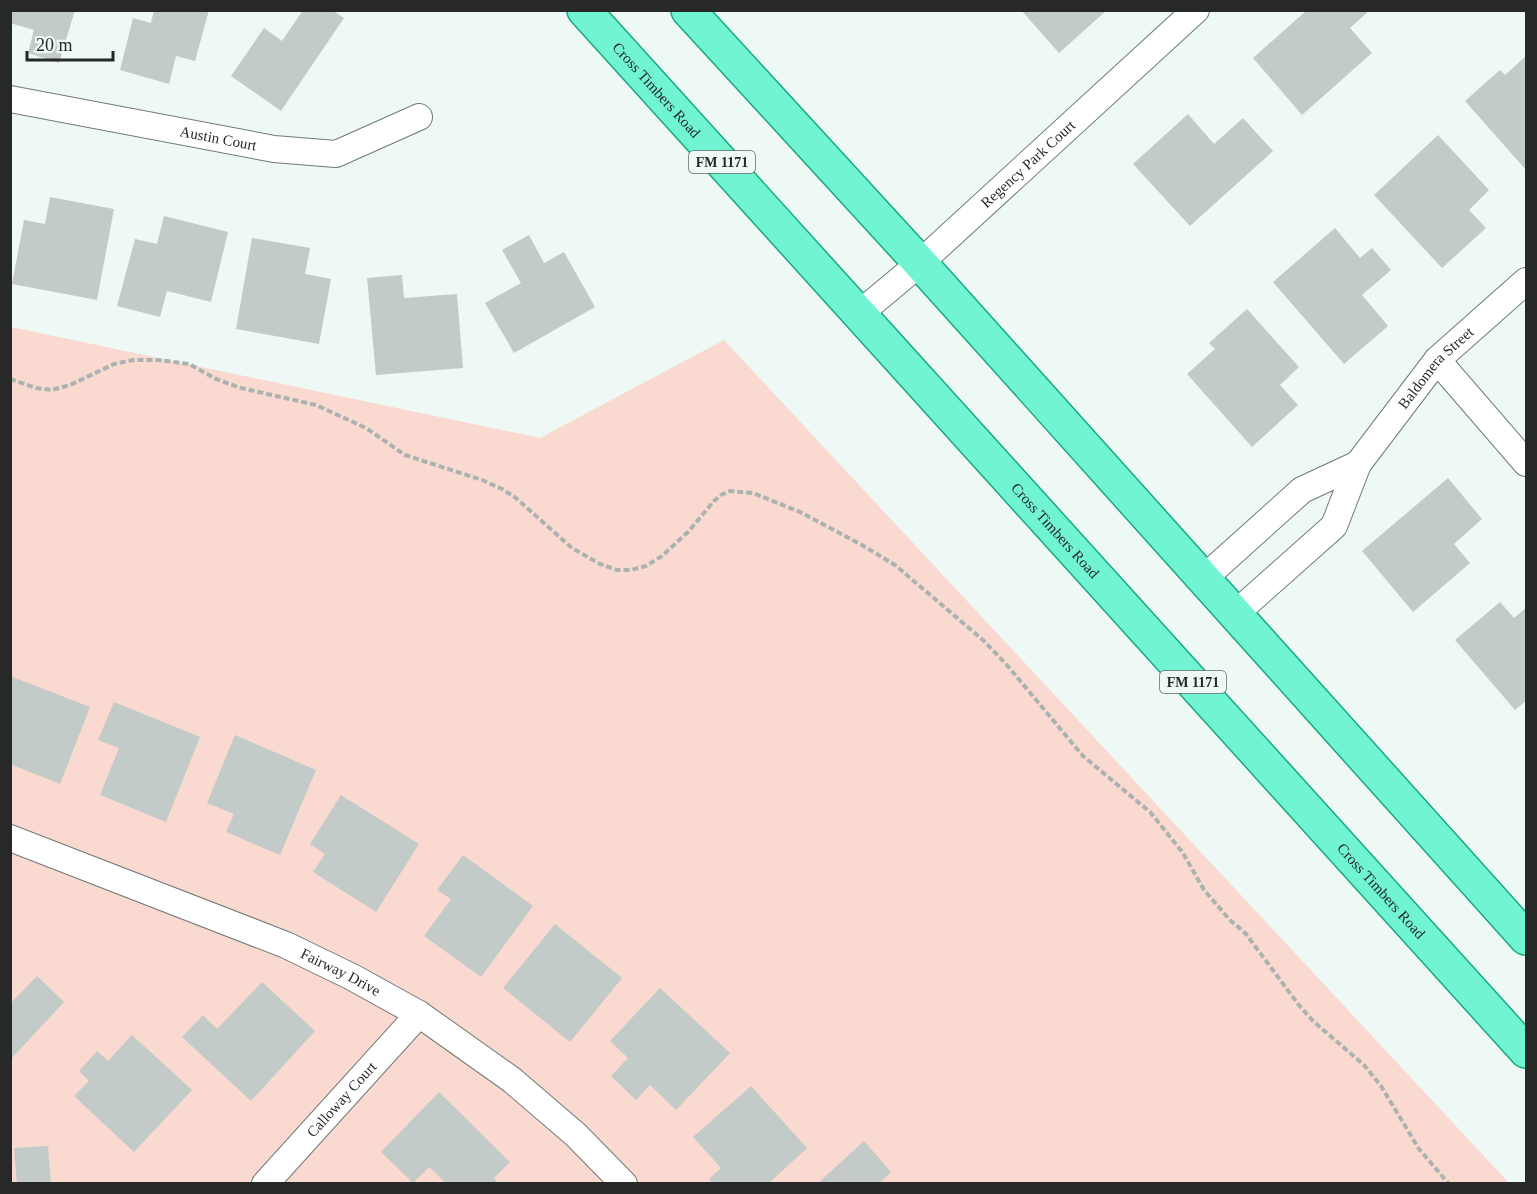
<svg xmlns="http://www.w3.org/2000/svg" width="1537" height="1194" font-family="'Times New Roman',serif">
  <rect width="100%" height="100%" fill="#eef8f4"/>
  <polygon fill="#fad9d0" points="11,327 540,438 724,340 1509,1183 11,1184"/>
  <g fill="#c2cbc7">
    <polygon points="10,10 75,10 59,63 28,53 34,30 10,23"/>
    <polygon points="154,10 209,10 195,61 176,56 169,84 120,70 133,18 151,23"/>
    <polygon points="303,10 332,10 344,18 281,111 231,76 264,28 282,41"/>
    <polygon points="1021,10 1107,10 1059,53"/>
    <polygon points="1307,10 1370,10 1350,28 1372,53 1302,115 1253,58"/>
    <polygon points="1526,56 1526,170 1465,101 1500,70 1505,75"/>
    <polygon points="1188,114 1214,144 1243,118 1273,151 1190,226 1133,164"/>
    <polygon points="1438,135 1489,190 1469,210 1486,228 1442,268 1374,195"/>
    <polygon points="50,197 114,209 97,300 12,284 24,220 45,224"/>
    <polygon points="164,216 228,232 211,302 167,291 160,317 117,306 135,239 157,244"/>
    <polygon points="1335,228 1360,258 1372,248 1391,270 1362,295 1388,326 1344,364 1273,282"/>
    <polygon points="529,235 544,263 564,252 595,307 514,353 485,303 521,283 502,250"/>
    <polygon points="252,238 310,248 305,274 331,279 319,344 236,329"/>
    <polygon points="402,275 404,298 457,294 463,368 376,375 367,278"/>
    <polygon points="1247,309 1299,367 1280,385 1298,405 1252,447 1187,374 1215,349 1209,343"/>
    <polygon points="1448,478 1482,519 1454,544 1470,563 1413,612 1362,551"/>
    <polygon points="1500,602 1514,618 1526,608 1526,701 1515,710 1455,640"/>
    <polygon points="10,676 90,707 60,784 10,764"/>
    <polygon points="114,702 200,737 166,822 100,795 119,748 98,740"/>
    <polygon points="235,735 316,770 280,855 226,832 234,814 207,803"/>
    <polygon points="341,795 419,844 376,912 313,872 325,854 310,844"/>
    <polygon points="463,855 533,906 481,977 424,936 451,899 437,890"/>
    <polygon points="555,924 622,978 570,1042 503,988"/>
    <polygon points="37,976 64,1002 10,1060 10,1004"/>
    <polygon points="262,982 315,1031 251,1101 182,1037 203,1015 217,1029"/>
    <polygon points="660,988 730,1053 676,1110 650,1085 636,1100 611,1076 628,1058 610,1041"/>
    <polygon points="132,1035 192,1090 134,1152 74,1096 89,1081 79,1071 97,1051 108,1061"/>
    <polygon points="751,1086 807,1148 768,1184 713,1184 709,1179 721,1168 693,1137"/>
    <polygon points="439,1092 510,1162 494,1178 499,1184 447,1184 429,1167 413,1183 381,1152"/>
    <polygon points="864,1141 891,1172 878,1184 817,1184"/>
    <polygon points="48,1146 51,1184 17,1184 14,1148"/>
  </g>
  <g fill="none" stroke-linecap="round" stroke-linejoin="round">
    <defs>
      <g id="minor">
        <path id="s1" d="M10,99L274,149L336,154L419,117"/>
        <path id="s2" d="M859,314L920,263L1196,10"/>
        <polyline points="1437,360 1526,463"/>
        <path id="s3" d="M1358,464L1437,360L1526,281"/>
        <polyline points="1203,579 1302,490 1358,464 1334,526 1235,614"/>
        <path id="s4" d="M10,838L286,945L352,977L419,1014L512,1080L576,1135L624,1184"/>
        <path id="s5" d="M265,1184L419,1014"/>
      </g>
      <g id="primary">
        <path id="s6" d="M584,10L1526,1051"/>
        <polyline points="688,10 920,263 1526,938"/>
      </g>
    </defs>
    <use href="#minor" stroke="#717a76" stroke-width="28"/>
    <use href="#primary" stroke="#1aa883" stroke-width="36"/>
    <polyline stroke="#abb3b0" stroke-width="4" stroke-dasharray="6 3" stroke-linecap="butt" points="10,379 36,388 52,390 70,385 114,364 133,360 158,360 189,364 216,379 241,388 316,405 366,428 405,455 482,480 502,489 516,498 572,548 600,564 617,570 631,570 646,566 662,556 688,532 714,501 721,495 730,491 753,493 800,512 862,545 895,565 983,640 1006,664 1083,756 1150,812 1183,853 1204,890 1229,919 1246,934 1298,1004 1313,1021 1364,1065 1381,1086 1419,1149 1449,1184"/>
    <use href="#minor" stroke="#fff" stroke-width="26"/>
    <use href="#primary" stroke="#71f4d2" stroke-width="33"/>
  </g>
  <g text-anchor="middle" stroke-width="5" stroke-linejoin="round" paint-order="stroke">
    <g fill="#eef8f4" stroke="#626765" stroke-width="1.5">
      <rect x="689" y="151" width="66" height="22" rx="4.5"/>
      <rect x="1160" y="671" width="66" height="22" rx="4.5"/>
    </g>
    <g font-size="14" font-weight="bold" fill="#262928">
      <text x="722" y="167">FM 1171</text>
      <text x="1193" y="687">FM 1171</text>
    </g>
    <g font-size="15" fill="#262928" stroke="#eef8f4">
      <text dy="5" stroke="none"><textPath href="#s6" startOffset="108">Cross Timbers Road</textPath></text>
      <text dy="5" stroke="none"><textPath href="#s1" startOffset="212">Austin Court</textPath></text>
      <text dy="5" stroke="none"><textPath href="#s2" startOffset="226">Regency Park Court</textPath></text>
      <text dy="5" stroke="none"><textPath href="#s3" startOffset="124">Baldomera Street</textPath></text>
      <text dy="5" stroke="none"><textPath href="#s6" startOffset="702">Cross Timbers Road</textPath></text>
      <text dy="5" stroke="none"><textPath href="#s6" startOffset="1188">Cross Timbers Road</textPath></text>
      <text dy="5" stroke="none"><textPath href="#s4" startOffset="357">Fairway Drive</textPath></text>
      <text dy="5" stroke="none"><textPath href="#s5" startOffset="114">Calloway Court</textPath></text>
    </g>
  </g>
  <rect width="1537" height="1194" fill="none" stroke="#262928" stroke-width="24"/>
  <path d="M27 51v9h86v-9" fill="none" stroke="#262928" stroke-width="3"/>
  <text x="36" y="51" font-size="18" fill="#262928" stroke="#eef8f4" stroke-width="4.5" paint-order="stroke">20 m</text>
</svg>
